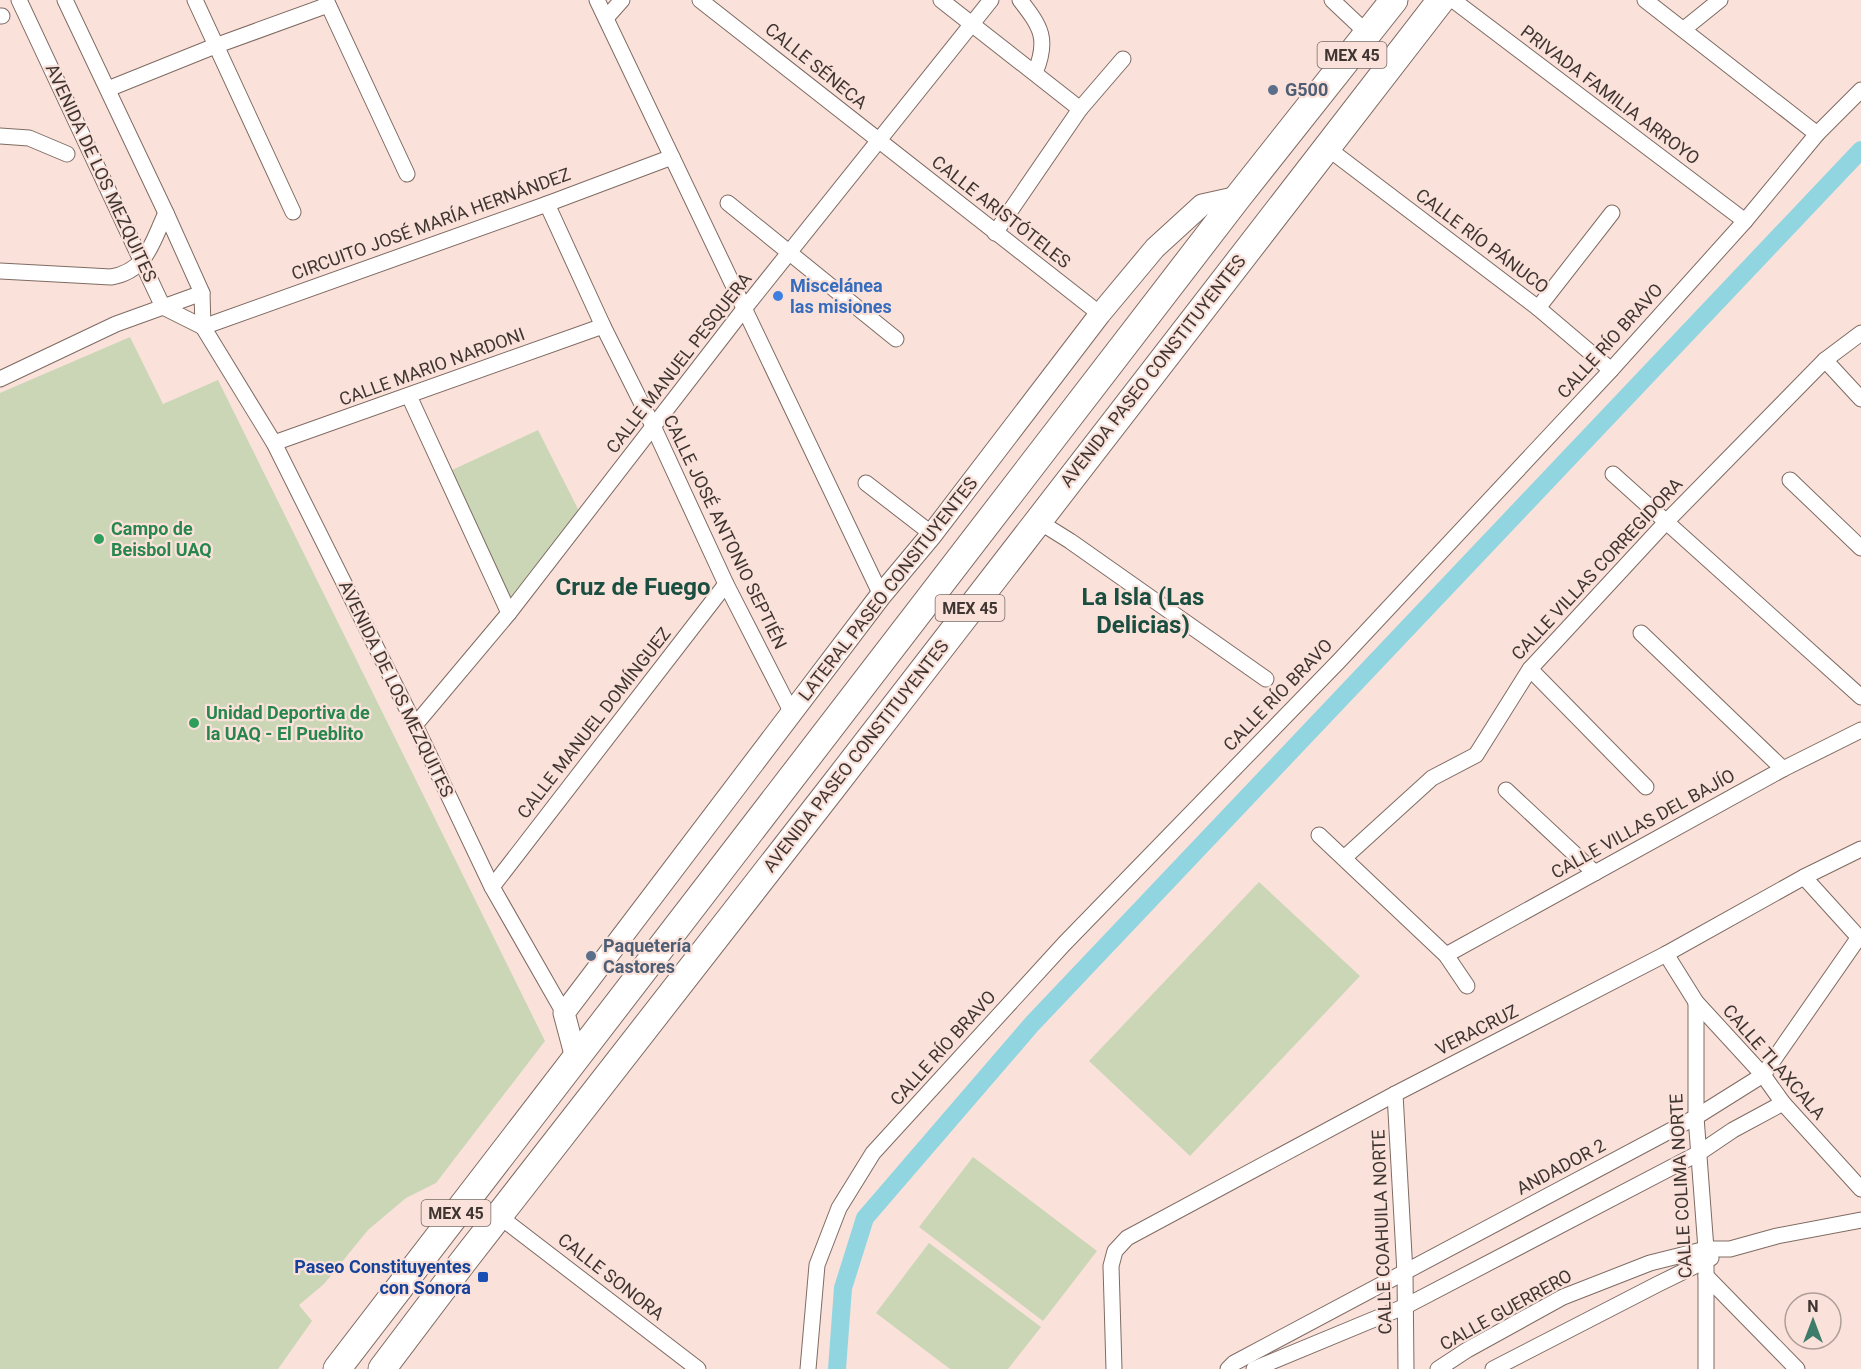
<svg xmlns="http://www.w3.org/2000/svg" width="1861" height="1369" font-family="Roboto,sans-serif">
  <rect width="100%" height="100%" fill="#fae2da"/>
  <g fill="#cad6b5">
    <polygon points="130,337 163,404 218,380 545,1041 436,1183 406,1198 368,1230 324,1284 299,1305 312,1321 278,1369 0,1369 0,393"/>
    <polygon points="538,430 581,515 510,604 448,472"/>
    <polygon points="1259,882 1360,976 1190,1156 1089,1061"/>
    <polygon points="973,1157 1097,1251 1043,1321 919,1227"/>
    <polygon points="929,1243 1041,1327 1008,1369 950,1369 876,1313"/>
  </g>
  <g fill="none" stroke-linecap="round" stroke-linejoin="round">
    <polyline stroke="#91d5e0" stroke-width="18" points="837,1369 843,1288 865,1218 1032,1024 1861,150"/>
    <defs>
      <g id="street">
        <polyline points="19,0 163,307 203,327"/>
        <polyline points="65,0 166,213 202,293 203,327 274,443 415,725 492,887 564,1013"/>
        <polyline points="195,0 293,212"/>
        <polyline points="326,0 407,174"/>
        <polyline points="597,0 881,595"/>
        <polyline points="700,0 1100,314"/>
        <polyline points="941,0 1080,109"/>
        <path d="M1020,0C1041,27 1049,39 1035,73"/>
        <polyline points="1332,0 1368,34"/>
        <polyline points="1453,0 1745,221"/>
        <polyline points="1645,0 1817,134"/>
        <polyline points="0,16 2,16"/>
        <polyline points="606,18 622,0"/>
        <polyline points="1684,29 1720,0"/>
        <polyline points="108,89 215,46 328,5"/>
        <polyline points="0,136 29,138 67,154"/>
        <polyline points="1326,147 1538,308 1611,370"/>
        <polyline points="728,203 896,339"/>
        <polyline points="547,204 603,326 653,426 726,584 792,713"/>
        <polyline points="995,233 1080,109 1123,59"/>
        <path d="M0,271L111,277C147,271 152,242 166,213"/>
        <polyline points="1538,308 1612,213"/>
        <polyline points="203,327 547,204 672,157"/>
        <polyline points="1825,360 1861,399"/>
        <polyline points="0,379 116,324 202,293"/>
        <polyline points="409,396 509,613"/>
        <polyline points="274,443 603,326"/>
        <polyline points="1613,474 1861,697"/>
        <polyline points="1790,480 1861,548"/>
        <polyline points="866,483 932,534"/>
        <polyline points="1038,521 1070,541 1266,679"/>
        <polyline points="1641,633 1783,769"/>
        <polyline points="1530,669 1646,787"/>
        <polyline points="415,725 509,613 744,309 991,0"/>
        <polyline points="1506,790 1595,873"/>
        <polyline points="1319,835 1446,955 1467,986"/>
        <polyline points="1344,858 1432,778 1476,755 1530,669 1667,521 1825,360 1861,333"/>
        <polyline points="1804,877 1861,940"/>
        <polyline points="492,887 726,584"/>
        <polyline points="1666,954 1696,1002 1763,1075 1783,1103 1861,1189"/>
        <polyline points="1446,955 1783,769 1861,730"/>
        <polyline points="1696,1002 1696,1117 1706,1249 1706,1369"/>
        <polyline points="1395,1094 1405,1273 1406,1369"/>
        <polyline points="499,1216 698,1369"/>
        <polyline points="1706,1276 1797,1369"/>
        <polyline points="808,1369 817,1265 839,1208 873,1153 1064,944 1339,661 1611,370 1745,221 1817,134 1861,90"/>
        <polyline points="1114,1369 1111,1266 1115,1251 1127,1238 1395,1094 1666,954 1804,877 1861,849"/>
        <polyline points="1228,1369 1234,1363 1696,1117 1763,1075 1859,937"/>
        <polyline points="1254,1369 1406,1306 1699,1153 1733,1130 1783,1103"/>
        <polyline points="1438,1369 1467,1350 1563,1297 1650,1263 1706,1249 1730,1249 1777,1236 1861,1220"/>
        <polyline points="1493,1369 1658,1284 1711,1258"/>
      </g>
      <polyline id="secondary" points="576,1058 564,1013 881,595 932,534 1100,314 1155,248 1202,205 1238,197"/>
      <g id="highway">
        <polyline points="337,1369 1238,197 1394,0"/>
        <polyline points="382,1369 462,1263 832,788 1441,0"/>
      </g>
    </defs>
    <use href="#street" stroke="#7f6b63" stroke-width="17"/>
    <use href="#secondary" stroke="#7f6b63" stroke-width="23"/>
    <use href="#highway" stroke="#7f6b63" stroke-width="29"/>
    <use href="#street" stroke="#fff" stroke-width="15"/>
    <use href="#secondary" stroke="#fff" stroke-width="21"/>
    <use href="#highway" stroke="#fff" stroke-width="27"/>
  </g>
  <g fill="#5c6f8a" stroke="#fae2da" stroke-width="2">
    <circle cx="1273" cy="90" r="6"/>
    <circle cx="591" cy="956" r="6"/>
  </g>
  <circle fill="#3f7fe0" stroke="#fae2da" stroke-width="2" cx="778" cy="296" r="6"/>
  <g fill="#2e9e5b" stroke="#fae2da" stroke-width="2">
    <circle cx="99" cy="539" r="6"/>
    <circle cx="194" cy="723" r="6"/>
  </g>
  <rect fill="#1a4fb4" stroke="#fae2da" stroke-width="2" x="477" y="1271" width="12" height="12" rx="3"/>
  <g text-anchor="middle" stroke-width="4.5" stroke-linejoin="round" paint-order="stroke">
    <g fill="#fae2da" stroke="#776964" stroke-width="1.5">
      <rect x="1317.5" y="42" width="69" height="26" rx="4.5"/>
      <rect x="935.5" y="595" width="69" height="26" rx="4.5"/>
      <rect x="421.5" y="1200" width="69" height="26" rx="4.5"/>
    </g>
    <g font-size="16" font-weight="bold" fill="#3f3532">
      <text x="1352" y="61">MEX 45</text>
      <text x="970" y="614">MEX 45</text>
      <text x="456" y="1219">MEX 45</text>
    </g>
    <g font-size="18" fill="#3f3532" stroke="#fae2da">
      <text transform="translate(816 66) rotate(39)" y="6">CALLE SÉNECA</text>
      <text transform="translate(1610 95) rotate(37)" y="6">PRIVADA FAMILIA ARROYO</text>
      <text transform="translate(101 173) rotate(65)" y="6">AVENIDA DE LOS MEZQUITES</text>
      <text transform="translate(1001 212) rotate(38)" y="6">CALLE ARISTÓTELES</text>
      <text transform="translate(431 224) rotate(-20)" y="6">CIRCUITO JOSÉ MARÍA HERNÁNDEZ</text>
      <text transform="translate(1482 241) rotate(37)" y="6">CALLE RÍO PÁNUCO</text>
      <text transform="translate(1610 341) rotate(-48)" y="6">CALLE RÍO BRAVO</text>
      <text transform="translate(679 363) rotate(-52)" y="6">CALLE MANUEL PESQUERA</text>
      <text transform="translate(432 367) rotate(-20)" y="6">CALLE MARIO NARDONI</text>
      <text transform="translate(1153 371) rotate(-52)" y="6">AVENIDA PASEO CONSTITUYENTES</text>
      <text transform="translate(725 532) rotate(64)" y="6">CALLE JOSÉ ANTONIO SEPTIÉN</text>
      <text transform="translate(1597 569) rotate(-47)" y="6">CALLE VILLAS CORREGIDORA</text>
      <text transform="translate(888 589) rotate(-52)" y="6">LATERAL PASEO CONSITUYENTES</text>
      <text transform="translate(396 689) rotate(64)" y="6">AVENIDA DE LOS MEZQUITES</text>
      <text transform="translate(1278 695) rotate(-46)" y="6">CALLE RÍO BRAVO</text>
      <text transform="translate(594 723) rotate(-52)" y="6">CALLE MANUEL DOMÍNGUEZ</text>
      <text transform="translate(856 756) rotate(-52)" y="6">AVENIDA PASEO CONSTITUYENTES</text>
      <text transform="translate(1643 824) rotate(-29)" y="6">CALLE VILLAS DEL BAJÍO</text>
      <text transform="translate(1477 1030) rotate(-27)" y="6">VERACRUZ</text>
      <text transform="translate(943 1048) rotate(-48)" y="6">CALLE RÍO BRAVO</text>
      <text transform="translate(1774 1062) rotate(49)" y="6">CALLE TLAXCALA</text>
      <text transform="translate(1561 1167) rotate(-28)" y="6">ANDADOR 2</text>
      <text transform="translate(1681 1186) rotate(-93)" y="6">CALLE COLIMA NORTE</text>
      <text transform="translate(1382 1232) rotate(-92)" y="6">CALLE COAHUILA NORTE</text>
      <text transform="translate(611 1277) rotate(38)" y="6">CALLE SONORA</text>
      <text transform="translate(1506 1310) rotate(-29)" y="6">CALLE GUERRERO</text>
    </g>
    <g font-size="18" font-weight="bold" fill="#4e5e75" stroke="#fae2da" text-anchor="start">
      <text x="1285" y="96">G500</text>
      <text x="603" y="952">Paquetería<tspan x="603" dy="21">Castores</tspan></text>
    </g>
    <g font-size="18" font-weight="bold" fill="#366cbe" stroke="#fae2da" text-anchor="start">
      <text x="790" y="292">Miscelánea<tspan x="790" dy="21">las misiones</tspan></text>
    </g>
    <g font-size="18" font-weight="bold" fill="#27864d" stroke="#fae2da" text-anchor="start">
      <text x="111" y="535">Campo de<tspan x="111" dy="21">Beisbol UAQ</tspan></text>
      <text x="206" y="719">Unidad Deportiva de<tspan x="206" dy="21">la UAQ - El Pueblito</tspan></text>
    </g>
    <g font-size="18" font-weight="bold" fill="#164399" stroke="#fae2da" text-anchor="end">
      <text x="471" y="1273">Paseo Constituyentes<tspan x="471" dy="21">con Sonora</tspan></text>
    </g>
    <g font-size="24" font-weight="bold" fill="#1a4e40" stroke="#fae2da">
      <text x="633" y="595">Cruz de Fuego</text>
      <text x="1143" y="605">La Isla (Las<tspan x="1143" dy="28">Delicias)</tspan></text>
    </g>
  </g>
  <g transform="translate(1813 1321)"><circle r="28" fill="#fae2da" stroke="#af9d97" stroke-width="1.5"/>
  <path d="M0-4.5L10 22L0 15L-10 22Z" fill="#3d7c6a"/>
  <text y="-9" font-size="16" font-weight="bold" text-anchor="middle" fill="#3f3532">N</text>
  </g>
</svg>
